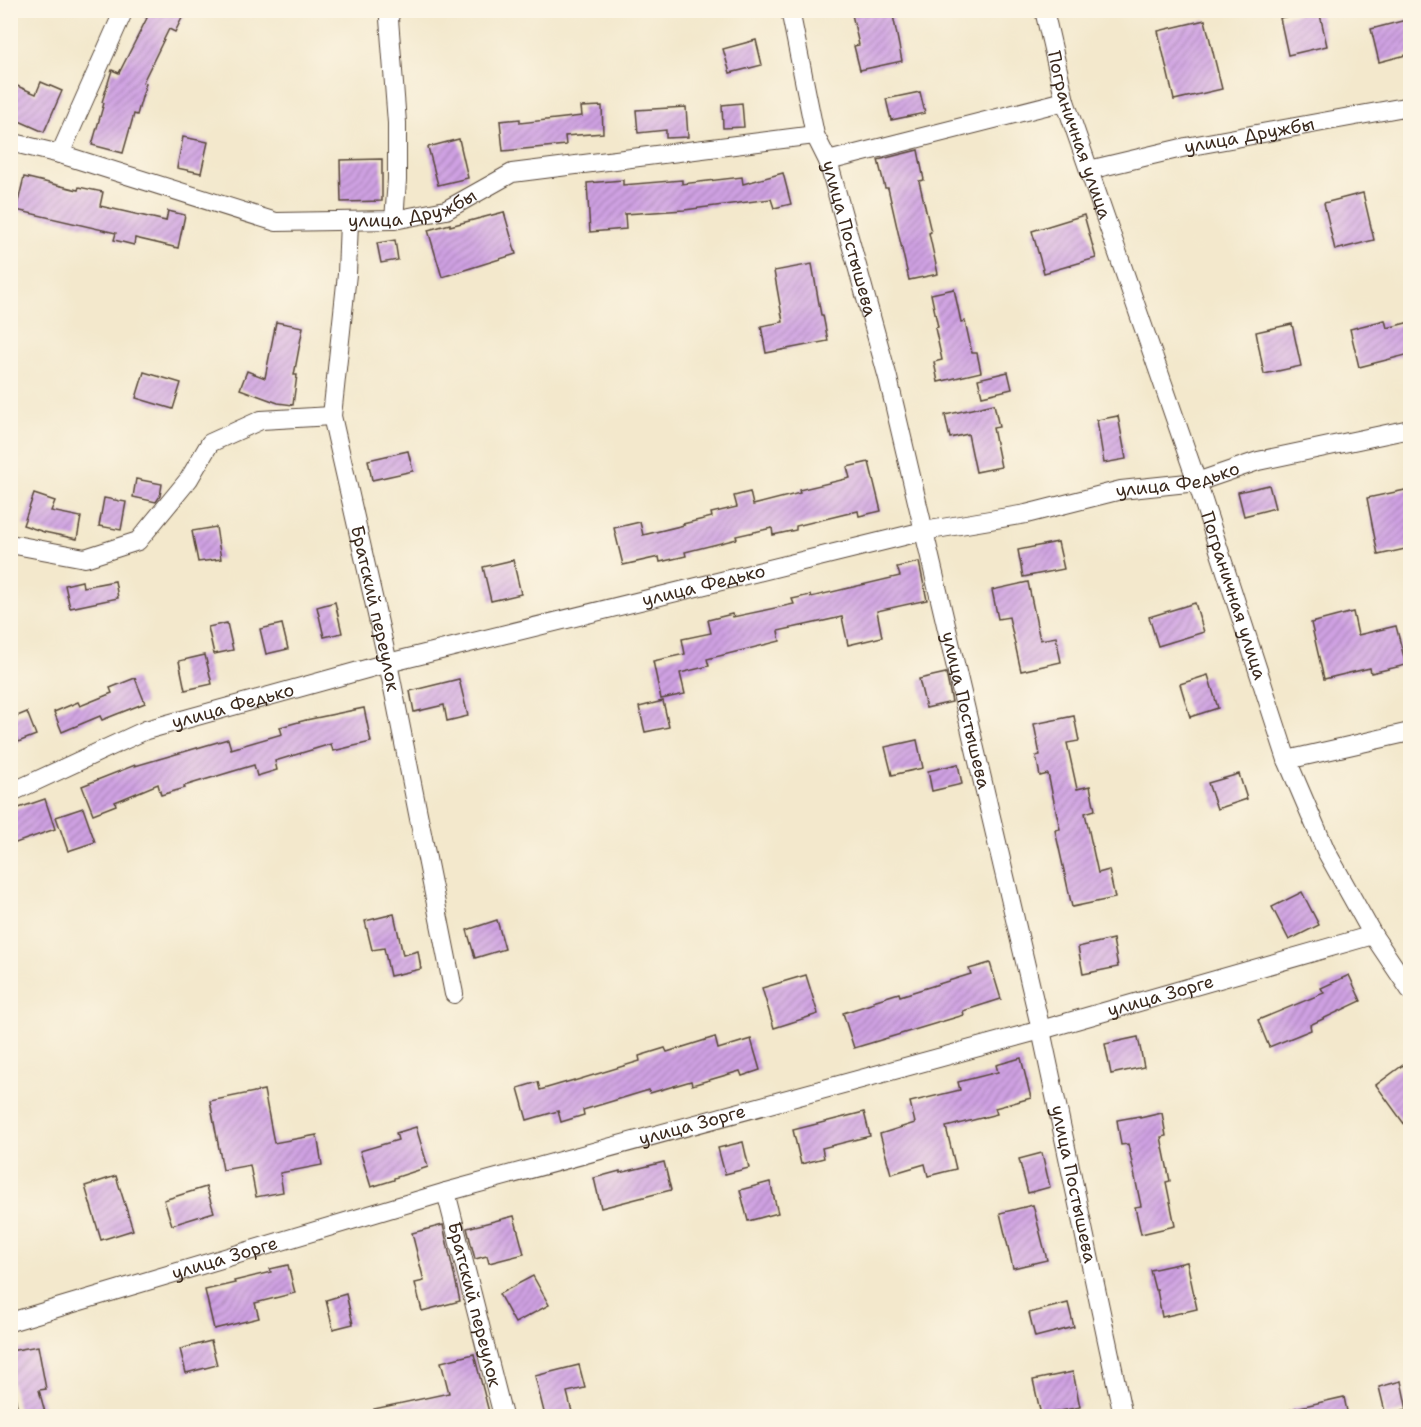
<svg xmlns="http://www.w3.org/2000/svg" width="1421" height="1427" font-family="'Shantell Sans',sans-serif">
  <defs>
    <pattern id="building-hatch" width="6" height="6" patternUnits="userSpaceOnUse" patternTransform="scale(1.5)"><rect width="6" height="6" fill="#cfa1e3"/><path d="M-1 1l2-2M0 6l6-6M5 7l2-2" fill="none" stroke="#a983b7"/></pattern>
  </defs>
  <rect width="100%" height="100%" fill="#fcf5e5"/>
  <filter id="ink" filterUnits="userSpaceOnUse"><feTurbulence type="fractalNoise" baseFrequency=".0167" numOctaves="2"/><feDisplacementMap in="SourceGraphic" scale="12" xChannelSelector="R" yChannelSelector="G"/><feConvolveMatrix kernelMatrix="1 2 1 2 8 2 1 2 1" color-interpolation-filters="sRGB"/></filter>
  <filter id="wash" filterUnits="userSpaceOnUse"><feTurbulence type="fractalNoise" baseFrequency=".008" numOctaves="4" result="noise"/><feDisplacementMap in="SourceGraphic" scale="24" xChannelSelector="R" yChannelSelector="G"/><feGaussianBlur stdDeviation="1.35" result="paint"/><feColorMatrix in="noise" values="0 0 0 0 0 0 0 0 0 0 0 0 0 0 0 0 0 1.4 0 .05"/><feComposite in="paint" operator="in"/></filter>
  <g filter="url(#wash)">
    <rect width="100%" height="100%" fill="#f3e8cc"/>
    <g id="blocks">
      <g fill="url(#building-hatch)">
        <polygon points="135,10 186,10 175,32 169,29 143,82 146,83 137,115 134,114 123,153 92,145 104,103 102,102 112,70 119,73 147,18"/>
        <polygon points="851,10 892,10 902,61 860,70 854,46 859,45"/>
        <polygon points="1312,10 1319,10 1327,46 1288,55 1280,18"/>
        <polygon points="1410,19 1410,54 1379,62 1371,29"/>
        <polygon points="1205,20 1222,89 1174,100 1158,31"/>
        <polygon points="756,40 762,65 730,73 723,49"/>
        <polygon points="41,82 62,91 44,132 10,117 10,83 36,94"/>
        <polygon points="920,92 925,113 891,120 886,99"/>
        <polygon points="742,103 744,127 723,128 722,105"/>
        <polygon points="602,106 603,133 565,136 566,145 503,151 500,121 520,119 520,123 582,116 581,107"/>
        <polygon points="686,107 688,137 666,138 666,130 638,133 636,110"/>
        <polygon points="183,137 208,142 201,173 177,168"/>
        <polygon points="459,139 468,178 438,185 428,147"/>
        <polygon points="918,150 924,180 919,181 931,232 929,233 938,274 909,280 888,188 885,188 878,160"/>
        <polygon points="382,159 382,201 341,202 340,160"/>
        <polygon points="783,173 791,204 774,208 771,199 684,210 625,214 626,229 590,232 587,183 623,180 623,185 682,180 682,184 742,177 743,184"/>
        <polygon points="24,177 78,190 79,187 103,192 100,206 166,221 168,211 185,215 178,248 135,238 134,245 114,240 116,233 16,210"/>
        <polygon points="1363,193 1374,240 1335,250 1324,203"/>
        <polygon points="504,212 516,254 442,277 428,230 450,224 450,226"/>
        <polygon points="1084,215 1096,258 1044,273 1032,231"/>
        <polygon points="395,240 398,260 381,263 377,243"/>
        <polygon points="812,264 821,315 823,315 828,341 766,353 761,326 783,322 774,271"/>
        <polygon points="954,289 961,322 965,321 972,353 977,353 981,372 938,382 934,362 942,360 935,328 938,327 931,294"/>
        <polygon points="1385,320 1387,328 1410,322 1410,354 1359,367 1350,329"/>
        <polygon points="276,322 303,327 294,375 297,375 293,405 278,403 240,389 247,371 265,378"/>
        <polygon points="1292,324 1301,366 1264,374 1256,332"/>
        <polygon points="144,372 181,383 173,409 136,398"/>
        <polygon points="1008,372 1012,389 982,396 978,379"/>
        <polygon points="994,404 999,427 993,428 1001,467 976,472 968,434 950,438 945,415"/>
        <polygon points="1118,416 1126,459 1104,463 1097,420"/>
        <polygon points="408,451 413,471 372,480 368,460"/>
        <polygon points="869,462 881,511 859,516 858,511 796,526 796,530 773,535 772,528 736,536 737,539 685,552 686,556 660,562 659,557 623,565 614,528 640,522 643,535 684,525 683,524 712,517 711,513 737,507 734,496 750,492 753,505 800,493 799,490 850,478 847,467"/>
        <polygon points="136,479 162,484 160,496 156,502 133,497"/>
        <polygon points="1269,485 1275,508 1244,516 1238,492"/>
        <polygon points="1410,489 1410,548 1378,555 1367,498"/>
        <polygon points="34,494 55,501 51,511 81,517 77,539 44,532 23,525"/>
        <polygon points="104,498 126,502 121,530 99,526"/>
        <polygon points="216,527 221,559 198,562 192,531"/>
        <polygon points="1058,542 1064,569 1023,577 1018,550"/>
        <polygon points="513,560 521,594 491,601 483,567"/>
        <polygon points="919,562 927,600 877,611 882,637 848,645 842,617 778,631 780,641 707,659 709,666 680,673 685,694 661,699 653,661 685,654 682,639 711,633 708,620 732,614 733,617 794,604 792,599 810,595 811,597 900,576 897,567"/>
        <polygon points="82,581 83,587 115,581 118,598 70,608 65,585"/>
        <polygon points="1028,582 1040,640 1056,637 1061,662 1021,671 1009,617 998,619 992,590"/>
        <polygon points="335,602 342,633 324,637 317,607"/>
        <polygon points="1195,603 1204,632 1158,646 1149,617"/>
        <polygon points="1353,612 1358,635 1396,626 1406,665 1371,673 1370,668 1324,679 1311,623"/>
        <polygon points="227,623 233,650 214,654 208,627"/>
        <polygon points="282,624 288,649 266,654 260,629"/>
        <polygon points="205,655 212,684 185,690 179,661"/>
        <polygon points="946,673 952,702 926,708 919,679"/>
        <polygon points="1208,675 1218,708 1190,717 1180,684"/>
        <polygon points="135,678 145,703 102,720 100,716 62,732 54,712 78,702 80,706 112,693 110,688"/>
        <polygon points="459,679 468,716 447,721 444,705 414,712 410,691"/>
        <polygon points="663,701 669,727 645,732 639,707"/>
        <polygon points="364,708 371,742 333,751 331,744 275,761 277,770 257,776 254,765 184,786 185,788 161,795 158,784 115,802 116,805 93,814 82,786 135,765 135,766 228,739 231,749 282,734 280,727 306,720"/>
        <polygon points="27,712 36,735 18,742 10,724 10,719"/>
        <polygon points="1074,716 1079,741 1067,743 1077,789 1090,786 1095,810 1085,813 1098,873 1109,870 1115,898 1072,907 1055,830 1060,829 1048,774 1040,776 1036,756 1040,755 1034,724"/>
        <polygon points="917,740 923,768 892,775 885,747"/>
        <polygon points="958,764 962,784 932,791 928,771"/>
        <polygon points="1239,774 1247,799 1217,809 1208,783"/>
        <polygon points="45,799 55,829 10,845 10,811"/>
        <polygon points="83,808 95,842 68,851 56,817"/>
        <polygon points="1302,892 1319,925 1289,940 1272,907"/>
        <polygon points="394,914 403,955 418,951 421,969 390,976 384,948 372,950 365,921"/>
        <polygon points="497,920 505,949 475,958 467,930"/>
        <polygon points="1113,939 1118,967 1083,974 1078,947"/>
        <polygon points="990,963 1001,999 963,1011 964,1015 854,1048 843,1013 874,1003 873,1001 899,993 900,996 971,974 969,969"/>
        <polygon points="806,975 818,1014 774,1028 762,988"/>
        <polygon points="1349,975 1361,1001 1310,1025 1311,1030 1269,1047 1258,1020 1324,993 1321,988"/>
        <polygon points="715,1037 718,1049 751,1039 760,1070 742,1076 740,1071 692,1085 691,1081 650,1093 649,1090 583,1110 584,1115 561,1122 558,1111 527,1120 518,1088 538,1082 540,1090 574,1080 574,1081 640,1061 639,1056 665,1048 667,1052"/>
        <polygon points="1138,1037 1144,1067 1111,1074 1105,1044"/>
        <polygon points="1021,1058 1031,1098 995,1108 997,1114 946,1127 956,1169 928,1176 925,1164 891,1174 880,1134 915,1123 910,1102 960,1090 958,1082 998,1072 996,1065"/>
        <polygon points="1403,1065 1410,1075 1410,1132 1376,1085"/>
        <polygon points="264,1090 274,1143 317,1135 322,1165 280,1173 283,1192 256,1197 250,1165 223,1170 210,1101"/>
        <polygon points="864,1112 870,1136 822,1148 824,1158 801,1164 793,1130"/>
        <polygon points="1162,1113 1166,1136 1161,1137 1170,1181 1166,1182 1175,1226 1141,1234 1135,1207 1141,1206 1128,1144 1121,1145 1117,1120 1140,1116 1140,1118"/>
        <polygon points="416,1127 428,1167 394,1178 394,1180 371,1187 360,1151 398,1140 396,1133"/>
        <polygon points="743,1142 749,1168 725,1174 718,1148"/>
        <polygon points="1042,1153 1050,1187 1028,1193 1019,1159"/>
        <polygon points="664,1162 671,1190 601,1208 594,1178 620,1171 620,1173"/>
        <polygon points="116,1176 133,1230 101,1240 85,1186"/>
        <polygon points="770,1182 778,1213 748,1221 740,1190"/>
        <polygon points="206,1187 214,1212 172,1225 164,1200"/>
        <polygon points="1033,1205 1047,1260 1013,1268 1000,1213"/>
        <polygon points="514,1216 524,1254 489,1263 487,1256 475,1259 467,1228"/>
        <polygon points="443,1225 460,1301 422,1311 415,1283 424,1281 412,1233"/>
        <polygon points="1187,1262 1197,1309 1162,1317 1157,1290 1155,1290 1150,1270"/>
        <polygon points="288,1265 295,1293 255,1303 259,1318 214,1329 205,1290 235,1283 234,1281 271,1272 270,1269"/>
        <polygon points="533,1276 549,1305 515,1323 499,1294"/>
        <polygon points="346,1294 353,1324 333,1329 326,1300"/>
        <polygon points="1068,1303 1074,1327 1035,1337 1029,1313"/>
        <polygon points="211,1341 217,1365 186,1373 180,1349"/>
        <polygon points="38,1346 46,1389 39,1390 46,1416 19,1416 10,1371 10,1351"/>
        <polygon points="474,1354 490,1416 375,1416 374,1409 449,1393 441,1362"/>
        <polygon points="579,1365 585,1388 567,1392 573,1416 545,1416 535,1376"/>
        <polygon points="1073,1372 1080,1407 1041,1415 1033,1380"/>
        <polygon points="1401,1381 1407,1410 1386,1416 1379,1387"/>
        <polygon points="1344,1397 1348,1416 1292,1416 1291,1409"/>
      </g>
    </g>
  </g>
  <g filter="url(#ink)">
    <use href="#blocks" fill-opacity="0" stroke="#574638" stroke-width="1.5"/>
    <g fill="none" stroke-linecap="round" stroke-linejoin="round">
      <defs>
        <g id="street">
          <polyline points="391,10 389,19 397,123 397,180 394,220"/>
          <path id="s1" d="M790,10L815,135L828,161L888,378L1041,1030L1123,1416"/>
          <path id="s2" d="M1044,10L1065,101L1197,482L1287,760L1326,851L1373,935L1410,990"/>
          <path id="s3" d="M10,142L60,154L276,222L394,220L446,210L512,173L815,135"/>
          <polyline points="60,154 124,10"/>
          <polyline points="828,161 1065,101"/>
          <path id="s4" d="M1089,170L1186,147L1410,106"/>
          <path id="s5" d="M349,221L347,274L332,416L388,663L454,994"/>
          <polyline points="10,544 85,558 138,541 189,479 210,443 261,420 332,416"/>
          <polyline points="1287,760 1410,732"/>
          <path id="s6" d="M10,793L146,730L388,663L924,531L1026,514L1121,490L1197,482L1258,461L1410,429"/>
          <path id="s7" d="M446,1192L503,1416"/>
          <path id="s8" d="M10,1322L446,1192L1041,1030L1373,935"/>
        </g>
      </defs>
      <use href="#street" stroke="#574638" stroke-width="20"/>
      <use href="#street" stroke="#fff" stroke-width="18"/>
    </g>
  </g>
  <g text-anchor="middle" stroke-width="4.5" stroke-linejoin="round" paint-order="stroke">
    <g font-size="18" fill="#3b2a1e" stroke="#fcf5e5">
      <text dy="6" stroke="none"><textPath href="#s2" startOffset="130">Пограничная улица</textPath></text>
      <text dy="6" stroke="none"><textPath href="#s4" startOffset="164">улица Дружбы</textPath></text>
      <text dy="6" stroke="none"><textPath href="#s3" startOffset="416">улица Дружбы</textPath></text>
      <text dy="6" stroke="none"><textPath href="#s1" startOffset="237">улица Постышева</textPath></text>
      <text dy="6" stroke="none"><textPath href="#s6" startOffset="1212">улица Федько</textPath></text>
      <text dy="6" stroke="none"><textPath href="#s6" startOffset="726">улица Федько</textPath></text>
      <text dy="6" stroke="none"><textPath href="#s2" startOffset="616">Пограничная улица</textPath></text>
      <text dy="6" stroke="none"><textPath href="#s5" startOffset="393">Братский переулок</textPath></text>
      <text dy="6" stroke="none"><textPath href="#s6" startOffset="240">улица Федько</textPath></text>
      <text dy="6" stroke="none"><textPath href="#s1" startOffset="723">улица Постышева</textPath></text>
      <text dy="6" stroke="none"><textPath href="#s8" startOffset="1196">улица Зорге</textPath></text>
      <text dy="6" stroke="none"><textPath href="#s8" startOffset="710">улица Зорге</textPath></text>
      <text dy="6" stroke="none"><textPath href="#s1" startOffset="1209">улица Постышева</textPath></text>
      <text dy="6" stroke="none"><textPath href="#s8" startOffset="224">улица Зорге</textPath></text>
      <text dy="6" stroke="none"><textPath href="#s7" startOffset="116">Братский переулок</textPath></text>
    </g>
  </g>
  <rect width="1421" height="1427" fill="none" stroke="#fcf5e5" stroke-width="36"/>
</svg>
